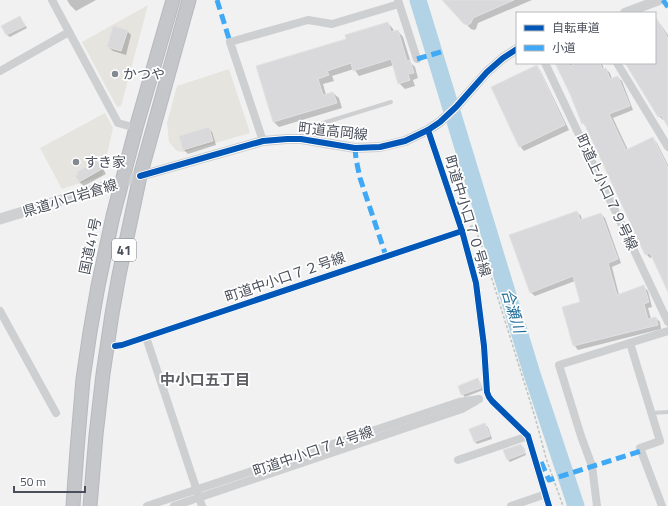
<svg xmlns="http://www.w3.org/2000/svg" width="668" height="506" font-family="'Titillium Web','Noto Sans JP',sans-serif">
  <rect width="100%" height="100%" fill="#f1f1f1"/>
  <g fill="#e5e4df">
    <polygon points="148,5 121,106 117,107 82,42"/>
    <polygon points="229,69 250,133 184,152 177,151 169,142 167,123 177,86"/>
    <polygon points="105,113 113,128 102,176 62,189 40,148"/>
  </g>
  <g fill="#0003">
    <polygon points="67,0 96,0 76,11 70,5"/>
    <polygon points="444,0 532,0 478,23 476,29 474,30 471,29 465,23"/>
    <polygon points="20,18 22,20 27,28 10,37 7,35 3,26"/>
    <polygon points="655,18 659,22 668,35 668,125 664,120 663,120 659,116 626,63 655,63"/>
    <polygon points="388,23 393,29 394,32 398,31 403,37 411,63 415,67 418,78 413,80 415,86 405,89 399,83 394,65 359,76 354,69 332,76 334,81 323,84 326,95 333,93 339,98 342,108 279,127 274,122 257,67 347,40"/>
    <polygon points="127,31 131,35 126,55 113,51 108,47"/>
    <polygon points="557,63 602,63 604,70 606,69 610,73 612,79 618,77 622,81 633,110 613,118 628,150 653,139 657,143 668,165 668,292 653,257 650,258 646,254 586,127 583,123 571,93"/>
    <polygon points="536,66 540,70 569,130 524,151 520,146"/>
    <polygon points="208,128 212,132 216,145 188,154 184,150 180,137"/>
    <polygon points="97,161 101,165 106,174 84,186 79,182"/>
    <polygon points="577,212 581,216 582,220 601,214 605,218 621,263 612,267 619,295 644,287 648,291 652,307 648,308 651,319 656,318 660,322 661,329 578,350 574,345 581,302 575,281 535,296 530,292"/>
    <polygon points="478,379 480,382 483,390 465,397 462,394"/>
    <polygon points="485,425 488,427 492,439 477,444 475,442 471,430"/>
    <polygon points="521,445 524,448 526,455 510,462 507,459"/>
  </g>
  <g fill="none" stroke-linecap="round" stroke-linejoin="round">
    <polyline stroke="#b2d3e6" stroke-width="17" points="418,0 532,374 576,506"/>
  </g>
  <g fill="#d9d9db" stroke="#e2e2e3">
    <polygon points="442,0 514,0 473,18 471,23 468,25 464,24"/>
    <polygon points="20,16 25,26 6,35 1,26"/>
    <polygon points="655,16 668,38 668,127 661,115 658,117 625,63 655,63"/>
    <polygon points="388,22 391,32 398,30 407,61 410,60 414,73 408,74 410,80 398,84 391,59 353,71 351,63 327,71 329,75 318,79 323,95 333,92 337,103 273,122 256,66 346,39 345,35"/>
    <polygon points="113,26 128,30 121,51 107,47"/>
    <polygon points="555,63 568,63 570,66 577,63 600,63 602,69 606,68 610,79 618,76 630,106 609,114 626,150 653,137 668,168 668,292 650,253 645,255 584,123 582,124 570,94"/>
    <polygon points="537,65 565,125 519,147 491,87"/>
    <polygon points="209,127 213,141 183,150 179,136"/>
    <polygon points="97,160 102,169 79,182 75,176 78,174 77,172"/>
    <polygon points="577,211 580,220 601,213 618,259 608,263 617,295 644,285 649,302 644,304 648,319 656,317 658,325 573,346 562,307 580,302 573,276 530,293 509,235"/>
    <polygon points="478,378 481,388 461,395 458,386"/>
    <polygon points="485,423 490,436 474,442 469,429"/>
    <polygon points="521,444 525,453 507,460 503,450"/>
  </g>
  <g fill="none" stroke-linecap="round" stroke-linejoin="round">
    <defs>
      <g id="trunk">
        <polyline points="73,506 77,450 83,379 90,332 98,286 113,216 136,128 173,0"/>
        <polyline points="90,506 96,435 103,374 112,314 119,275 140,176 189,0"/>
      </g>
    </defs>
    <use href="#trunk" stroke="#b7b9bf" stroke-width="15"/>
    <polyline stroke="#bbc4c3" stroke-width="1.5" stroke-dasharray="3 2" stroke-linecap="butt" points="470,227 474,225 482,247 535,417 546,458 563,506"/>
    <g stroke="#cdcfd1" stroke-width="4">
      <polyline points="314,141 318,130 323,123 391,102"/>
      <polyline points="651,413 668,412"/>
    </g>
    <g stroke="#cdcfd1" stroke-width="8">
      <polyline points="52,0 118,123 136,128"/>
      <polyline points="398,0 417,59"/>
      <polyline points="545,63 668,322"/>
      <polyline points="617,63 668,147"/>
      <polyline points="0,71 69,32"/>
      <polyline points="428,130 462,231 476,283 484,346 487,392 489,397 492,401 528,436 549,506"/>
      <polyline points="263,141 230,42 308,20 332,24 399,4"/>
      <polyline points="0,311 56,413"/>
      <polyline points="146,337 202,506"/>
      <polyline points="630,343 660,441 640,448 662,506"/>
      <polyline points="115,346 122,345 462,231"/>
      <polyline points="458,460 528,436"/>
      <polyline points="147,506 459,402 479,399"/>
      <polyline points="174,506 462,409 476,401"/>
      <polyline points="511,506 546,494"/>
      <polyline points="597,506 592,466 581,436 559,365 668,331"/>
    </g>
    <g stroke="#cdcfd1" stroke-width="10">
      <polyline points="625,13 659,0"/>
      <polyline points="140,176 263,141 287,139 301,139 355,148 380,147 405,141 428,130 440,122 456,107 487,72 503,58 517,49"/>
    </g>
    <polyline stroke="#ced0d2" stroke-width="11" points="0,219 140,176"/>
    <use href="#trunk" stroke="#c4c6ca" stroke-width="13"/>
    <g stroke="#3fa9f5" stroke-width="5" stroke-dasharray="10 5" stroke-linecap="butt">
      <polyline points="217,0 230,42"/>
      <polyline points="663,0 668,7"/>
      <polyline points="417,59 444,51"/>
      <polyline points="355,148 356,159 360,178 386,256"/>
      <polyline points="541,462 549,480 641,451"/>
    </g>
    <defs>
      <g id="cycleway">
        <polyline points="428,130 462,231 476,283 484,346 487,392 489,397 492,401 528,436 549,506"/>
        <polyline points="140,176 263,141 287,139 301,139 355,148 380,147 405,141 428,130 440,122 456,107 487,72 503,58 517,49"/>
        <polyline points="115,346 122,345 462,231"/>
      </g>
    </defs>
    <use href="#cycleway" stroke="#fff" stroke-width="8"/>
    <use href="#cycleway" stroke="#0057b8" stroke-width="6"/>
  </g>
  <g fill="#848890" stroke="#fff" stroke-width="1.5">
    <circle cx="115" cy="74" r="4"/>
    <circle cx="76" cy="162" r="4"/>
  </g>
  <g text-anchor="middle" stroke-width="3.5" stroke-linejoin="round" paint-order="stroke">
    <rect fill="#fff" stroke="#80848c" stroke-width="1" x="112" y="239" width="24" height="22" rx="3"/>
    <g font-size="13" font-weight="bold" fill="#4a505b">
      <text x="124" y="255">41</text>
    </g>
    <g font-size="14" fill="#4a505b" stroke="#fff" text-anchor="start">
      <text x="123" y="79">かつや</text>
      <text x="84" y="167">すき家</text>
    </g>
    <g font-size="14" fill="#4a505b" stroke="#fff">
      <text transform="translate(333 131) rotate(6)" y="5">町道高岡線</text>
      <text transform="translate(607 192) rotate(65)" y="5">町道上小口７９号線</text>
      <text transform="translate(70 198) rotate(-17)" y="5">県道小口岩倉線</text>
      <text transform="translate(468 216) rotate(73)" y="5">町道中小口７０号線</text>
      <text transform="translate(90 246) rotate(-78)" y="5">国道41号</text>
      <text transform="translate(285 277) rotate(-19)" y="5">町道中小口７２号線</text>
      <text transform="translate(313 451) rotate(-19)" y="5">町道中小口７４号線</text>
    </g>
    <g font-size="15" font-style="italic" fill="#1e6d99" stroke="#fff">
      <text transform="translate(513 311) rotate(73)" y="5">合瀬川</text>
    </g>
    <g font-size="15" font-weight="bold" fill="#5d5f64" stroke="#fff">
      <text x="205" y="385">中小口五丁目</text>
    </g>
  </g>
  <rect x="516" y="12" width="140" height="52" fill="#ffffff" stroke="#b7b9bd"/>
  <rect x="524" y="25" width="20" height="6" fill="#0057b8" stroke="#b7b9bd"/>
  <text x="552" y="32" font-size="12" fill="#4a505b">自転車道</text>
  <rect x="524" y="45" width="20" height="6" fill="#3fa9f5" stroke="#b7b9bd"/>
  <text x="552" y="52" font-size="12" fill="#4a505b">小道</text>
  <path d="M14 486v6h71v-6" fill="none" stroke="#4a505b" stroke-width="2"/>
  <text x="20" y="486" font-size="12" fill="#4a505b" stroke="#ffffff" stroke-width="3" paint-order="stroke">50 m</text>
</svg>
